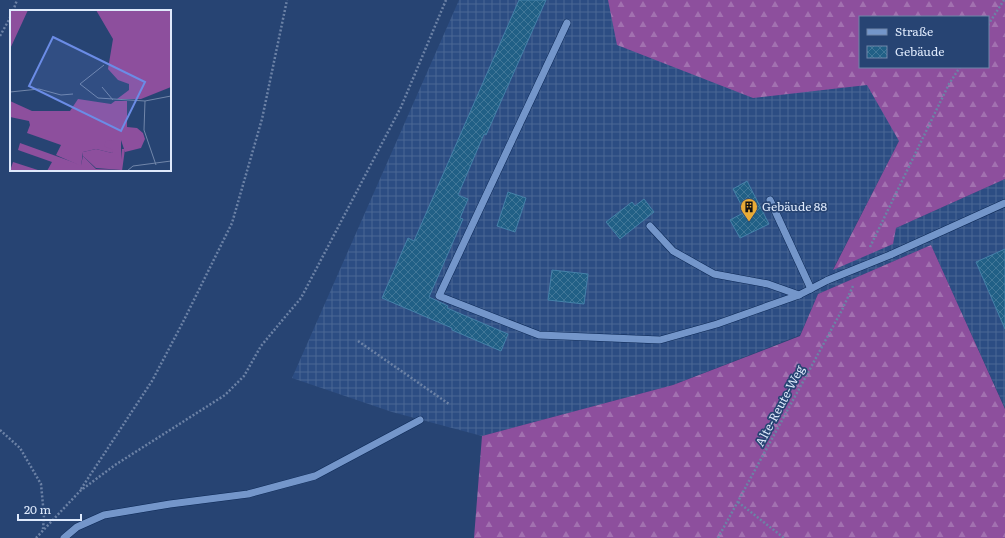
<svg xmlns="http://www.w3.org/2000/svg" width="1005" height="538" font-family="Literata,serif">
  <defs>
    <pattern id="industrial-grid" width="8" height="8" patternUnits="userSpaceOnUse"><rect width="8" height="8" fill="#2c4d83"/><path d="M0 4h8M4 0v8" fill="none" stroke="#4a6795"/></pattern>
    <pattern id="forest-firs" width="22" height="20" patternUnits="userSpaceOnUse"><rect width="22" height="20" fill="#8d4f9d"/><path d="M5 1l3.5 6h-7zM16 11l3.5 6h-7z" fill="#a271b0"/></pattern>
    <pattern id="building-cross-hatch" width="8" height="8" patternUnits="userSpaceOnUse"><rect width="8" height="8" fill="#216086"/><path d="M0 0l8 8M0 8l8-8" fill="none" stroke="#417798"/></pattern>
  </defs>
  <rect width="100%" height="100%" fill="#274473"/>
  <polygon fill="url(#industrial-grid)" points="459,0 878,0 860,17 860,67 902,67 899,141 833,269 896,228 1005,179 1005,408 931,245 818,294 800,335 673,385 482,436 392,412 292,378"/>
  <g fill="url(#forest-firs)" fill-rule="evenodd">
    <path d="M608,0H1005V179L896,228L893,244L833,270L899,141L867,85L753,98L617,45ZM860,17H988V67H860Z"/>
    <polygon points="931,245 1005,409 1005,538 474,538 482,436 673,385 800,336 818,294"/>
  </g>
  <g fill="url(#building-cross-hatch)" stroke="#4581a9">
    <polygon points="519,0 546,0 486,135 484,134 458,195 468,199 460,218 463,219 429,297 448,306 447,308 508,334 501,351 452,330 452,328 382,298 408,238 414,241"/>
    <polygon points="747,181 769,224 740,238 730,220 745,212 733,189"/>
    <polygon points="508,192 526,198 515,232 497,226"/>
    <polygon points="644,199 654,212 620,239 606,222 632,202 635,206"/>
    <polygon points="1005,249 1005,329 976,262"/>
    <polygon points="552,270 588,274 584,304 548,300"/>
  </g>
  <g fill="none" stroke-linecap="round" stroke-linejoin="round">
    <defs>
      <g id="minor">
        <polyline points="567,23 439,296 539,335 660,340 717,324 799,295 828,280"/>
        <polyline points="770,200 811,289"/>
        <polyline points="650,226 673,251 714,274 768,284 799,295"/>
        <polyline points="890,255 1005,203"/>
        <polyline points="64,538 77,527 104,515 170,504 248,494 315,476 420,420"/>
      </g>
    </defs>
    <use href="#minor" stroke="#0d2956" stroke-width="8"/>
    <g stroke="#6c82a6" stroke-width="2.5" stroke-dasharray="2 2" stroke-linecap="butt">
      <polyline points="13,11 17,0"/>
      <polyline points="988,25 1004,0"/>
      <polyline points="0,36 11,16"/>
      <polyline points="870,247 949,84 960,67"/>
      <polyline points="358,341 449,404"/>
      <polyline points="0,430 20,448 41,484 44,516 43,529"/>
      <polyline points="81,489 152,381 183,322 232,223 262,119 287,0"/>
      <polyline points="738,502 784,538"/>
      <polyline points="36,538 80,491 115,465 225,395 244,376 261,346 285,317 301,298 401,107 446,0"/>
      <polyline points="718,538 842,310 853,286"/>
    </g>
    <use href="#minor" stroke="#7496ca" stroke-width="7"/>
    <defs>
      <polyline id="minor-bridge" points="828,280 890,255"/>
    </defs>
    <use href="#minor-bridge" stroke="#0d2956" stroke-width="8" stroke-linecap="butt"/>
    <use href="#minor-bridge" stroke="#7496ca" stroke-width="7"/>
  </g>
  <defs>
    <symbol id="building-pin" viewBox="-11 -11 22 30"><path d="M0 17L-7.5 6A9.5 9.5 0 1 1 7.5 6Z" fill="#e8ab37" stroke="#274473"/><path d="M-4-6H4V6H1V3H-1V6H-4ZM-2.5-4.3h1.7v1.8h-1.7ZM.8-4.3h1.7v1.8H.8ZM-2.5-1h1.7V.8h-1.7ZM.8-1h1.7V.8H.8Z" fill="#111"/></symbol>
  </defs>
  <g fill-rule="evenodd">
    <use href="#building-pin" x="739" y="197" width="20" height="27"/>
  </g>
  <g text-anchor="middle" stroke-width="3.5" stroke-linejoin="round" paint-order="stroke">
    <g font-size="12" fill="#dfeafc" stroke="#274473" text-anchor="start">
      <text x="762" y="211">Gebäude 88</text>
    </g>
    <g font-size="12" fill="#dfeafc" stroke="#274473">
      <text transform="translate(780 406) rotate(-62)" y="4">Alte-Reute-Weg</text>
    </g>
  </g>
  <g transform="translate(10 10)">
    <rect width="161" height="161" fill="#274473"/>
    <path d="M10,133L71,155L73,146L86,159L110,160L112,139H115L112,161H37L42,152L8,140ZM3,152L31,161H0Z" fill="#8d4f9d"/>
    <path d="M0,0H18L0,39ZM86,0H161V77L131,89H107L119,80V74L108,70L98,59L103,29ZM68,89L101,94L105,91H117V117L127,118L133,123L135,129L131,138L115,142L111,130L102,143L86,139L73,142L71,156L46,145L51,135L17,123L20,115L19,111L0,107V91L22,101H60Z" fill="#8d4f9d"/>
    <path d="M104,130H111V160L86,158L73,146V142L86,139L102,143L103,140L94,136L96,131Z" fill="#8d4f9d"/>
    <path fill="none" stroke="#7186aa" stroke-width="1" d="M94,55L70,74L88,88L135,91L134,120L146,155M92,77L103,90M0,82L29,79L51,85L63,84M135,91L161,86M117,161L123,156L161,151"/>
    <path fill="#6b8ce6" fill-opacity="0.15" stroke="#6b8ce6" stroke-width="2" d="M43,27L135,72L111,121L19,76Z"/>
    <rect width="161" height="161" fill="none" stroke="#dfeafc" stroke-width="2"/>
  </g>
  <rect x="859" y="16" width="130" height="52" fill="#274473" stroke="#7186aa"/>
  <rect x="867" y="29" width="20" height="6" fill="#7496ca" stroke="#7186aa"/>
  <text x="895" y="36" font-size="12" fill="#dfeafc">Straße</text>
  <rect x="867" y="46" width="20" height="12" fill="url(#building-cross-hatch)" stroke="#7186aa"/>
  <text x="895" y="56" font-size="12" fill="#dfeafc">Gebäude</text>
  <path d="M18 514v6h63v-6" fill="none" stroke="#dfeafc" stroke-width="2"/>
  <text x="24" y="514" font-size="12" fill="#dfeafc" stroke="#274473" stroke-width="3" paint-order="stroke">20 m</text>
</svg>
